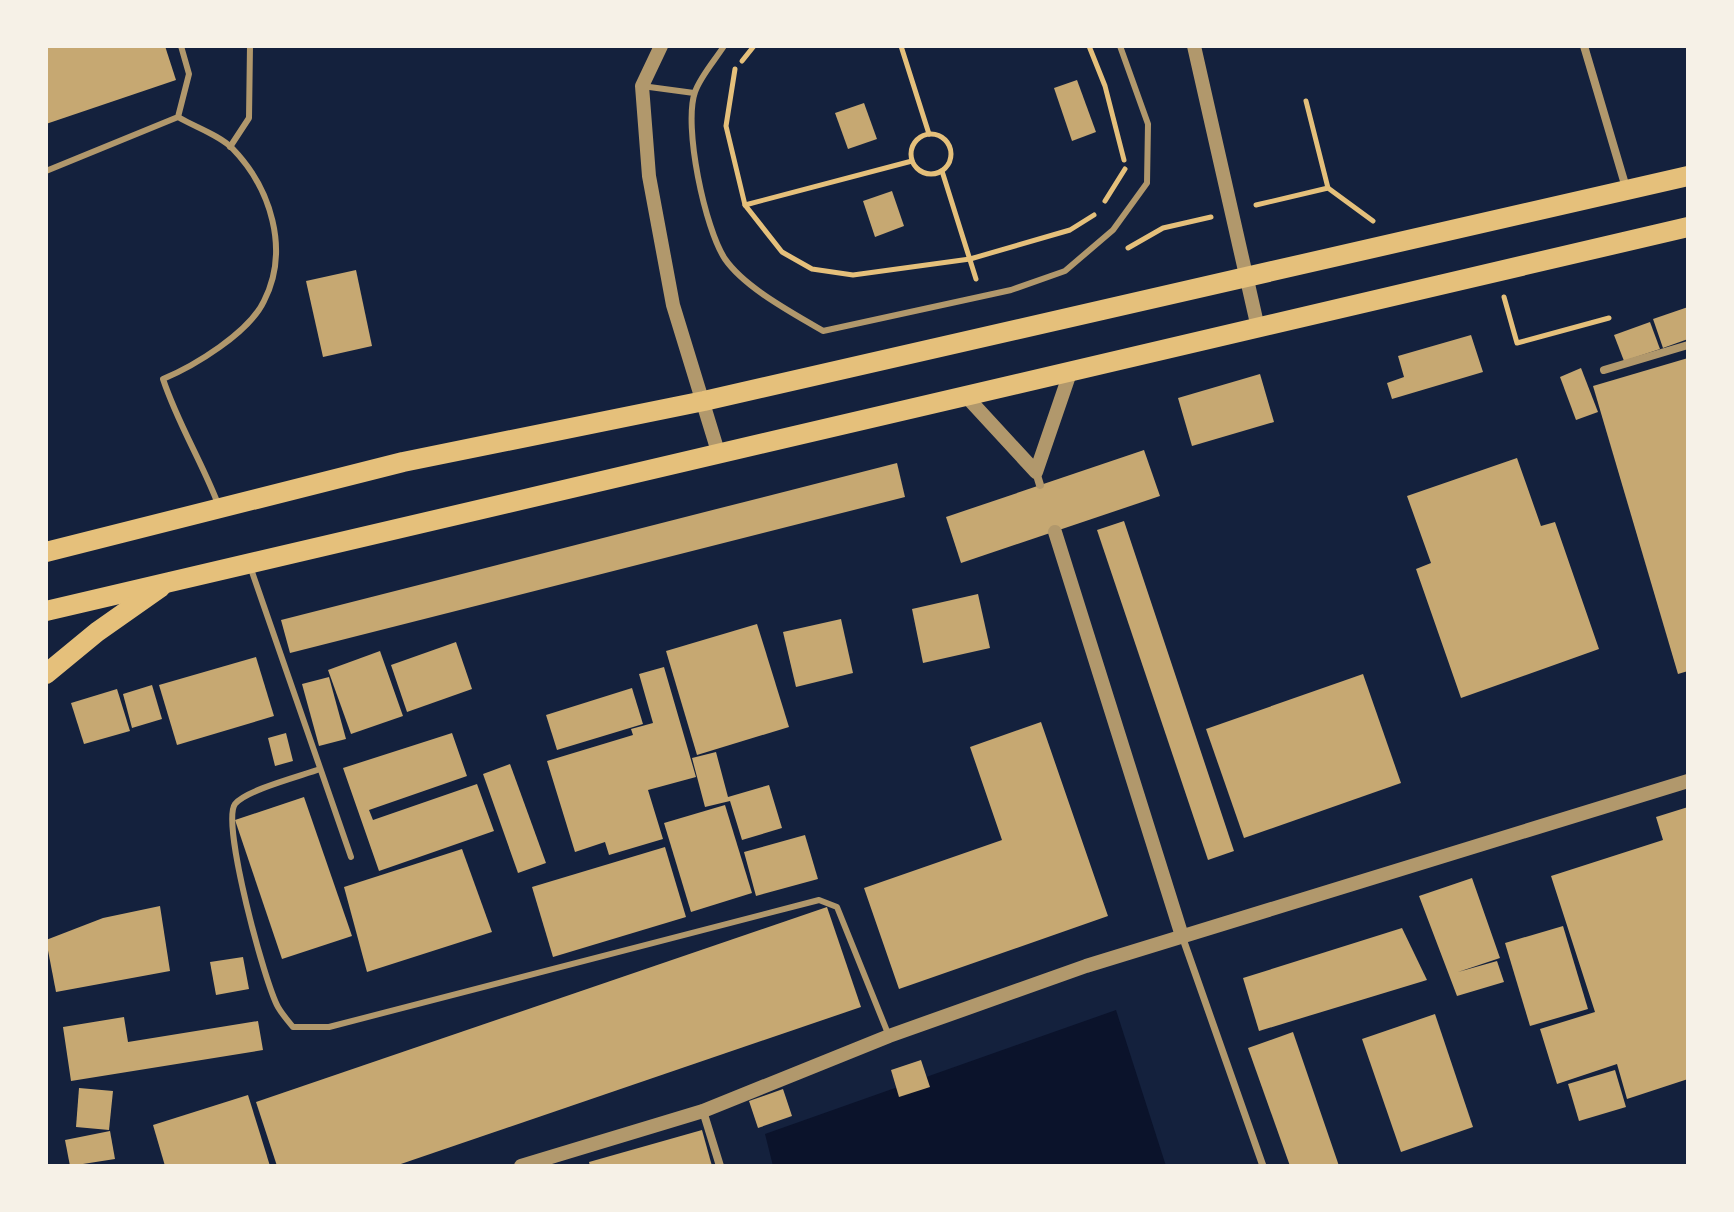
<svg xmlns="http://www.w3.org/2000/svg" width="1734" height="1212" font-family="'Asap Condensed',sans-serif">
  <rect width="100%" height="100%" fill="#14213d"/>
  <polygon fill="#0b132b" points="1116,1010 1166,1166 773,1166 765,1134"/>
  <g fill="#c6a872">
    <polygon points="46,46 165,46 176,80 46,124"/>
    <polygon points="1077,80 1096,132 1072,141 1054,88"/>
    <polygon points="864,103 877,139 848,149 835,113"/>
    <polygon points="892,191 904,226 875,237 863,201"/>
    <polygon points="356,270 372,346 323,357 306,281"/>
    <polygon points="1688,307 1688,339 1663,348 1653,319"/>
    <polygon points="1650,322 1660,349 1624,361 1614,335"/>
    <polygon points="1471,335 1483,372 1392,399 1387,383 1404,377 1398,356"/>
    <polygon points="1688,358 1688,671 1678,674 1593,386"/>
    <polygon points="1581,368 1598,412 1576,420 1560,377"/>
    <polygon points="1260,374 1274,422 1192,446 1178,398"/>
    <polygon points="1144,450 1160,496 961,563 946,517"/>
    <polygon points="1517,458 1541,526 1555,522 1599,649 1461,698 1416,569 1431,563 1407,496"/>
    <polygon points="897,463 905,497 290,653 281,620"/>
    <polygon points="1124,521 1234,851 1208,860 1097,530"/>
    <polygon points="978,594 990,648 923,663 912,609"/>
    <polygon points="841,619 853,673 796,687 783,632"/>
    <polygon points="757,624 789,727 697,755 666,651"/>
    <polygon points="456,642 472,689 407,712 391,665"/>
    <polygon points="380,651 403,716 351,734 328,670"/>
    <polygon points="256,657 274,716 177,745 159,685"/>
    <polygon points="664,667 696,777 648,790 663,839 609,855 605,842 575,852 547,761 633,735 631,729 653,723 639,674"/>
    <polygon points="1363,674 1401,783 1244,838 1206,729"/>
    <polygon points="329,677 346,739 319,746 302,684"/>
    <polygon points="152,685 162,719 132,728 123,694"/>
    <polygon points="632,688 643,724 557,750 546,715"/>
    <polygon points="117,689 130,731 84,744 71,703"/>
    <polygon points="1041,722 1108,916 899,989 864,888 1002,840 970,747"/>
    <polygon points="286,733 293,761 275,766 268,738"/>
    <polygon points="452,733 467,776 369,810 373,820 477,784 494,831 379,871 343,768"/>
    <polygon points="716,752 728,797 769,785 782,828 742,840 730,801 705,807 692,758"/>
    <polygon points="510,764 546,863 518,873 483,774"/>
    <polygon points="304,797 352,936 282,959 235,820"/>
    <polygon points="725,805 752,893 691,912 664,823"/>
    <polygon points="1688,807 1688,1079 1627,1099 1617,1064 1557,1084 1540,1029 1595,1012 1551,876 1663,840 1656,817"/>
    <polygon points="805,835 818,879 756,896 744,852"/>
    <polygon points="665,847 686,917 553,957 532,887"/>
    <polygon points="462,849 492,932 367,972 344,887"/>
    <polygon points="1472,878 1500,958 1458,972 1497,961 1504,982 1457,996 1419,896"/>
    <polygon points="160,906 170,971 56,992 46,940 103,918"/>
    <polygon points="827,907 861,1007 395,1166 277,1166 256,1102"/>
    <polygon points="1563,926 1588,1009 1530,1026 1505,943"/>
    <polygon points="1402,928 1427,980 1259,1031 1243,978"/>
    <polygon points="243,957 249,989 216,995 210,962"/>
    <polygon points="1435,1014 1473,1127 1401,1152 1362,1039"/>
    <polygon points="124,1017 128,1042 258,1021 263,1050 71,1081 63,1027"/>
    <polygon points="1293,1032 1339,1166 1290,1166 1248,1048"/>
    <polygon points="921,1060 930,1087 899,1097 891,1070"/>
    <polygon points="1615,1070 1626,1107 1579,1121 1568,1084"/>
    <polygon points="79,1088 113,1091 109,1130 76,1127"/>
    <polygon points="783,1089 792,1116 758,1128 749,1101"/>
    <polygon points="248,1095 270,1166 165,1166 153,1125"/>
    <polygon points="702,1130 712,1166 590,1166 589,1162"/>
    <polygon points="110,1131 115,1159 70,1166 65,1140"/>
  </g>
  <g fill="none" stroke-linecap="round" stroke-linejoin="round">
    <g stroke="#e5c07b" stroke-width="5">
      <polyline points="901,46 929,134"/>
      <polyline points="1089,46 1105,86 1124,160"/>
      <polyline points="742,61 754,46"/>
      <polyline points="735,69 726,126 745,205 782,252 812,269 853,275 970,259 1070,230 1094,215"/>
      <polyline points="1306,101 1328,188"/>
      <circle cx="931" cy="154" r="20"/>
      <polyline points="942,171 976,279"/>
      <polyline points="1105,201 1125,169"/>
      <polyline points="745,205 912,161"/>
      <polyline points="1256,205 1328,188 1373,221"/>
      <polyline points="1128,248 1163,228 1211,217"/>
      <polyline points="1504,297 1517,343 1609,318"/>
    </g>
    <g stroke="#b1986c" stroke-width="6">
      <path d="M724,46C715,60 700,77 695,92C683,126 705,229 725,259C745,288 793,313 823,331L1011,290L1065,271L1113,230L1147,183L1148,124L1120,46"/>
      <polyline points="642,86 694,93"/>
      <path d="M178,117C195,127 219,135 232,148C271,188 290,250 264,301C249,333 194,366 163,379C178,424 201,460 218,504"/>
      <polyline points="230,147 249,118 250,46"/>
      <polyline points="46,171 178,117 189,74 181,46"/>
      <polyline points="250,566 351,857"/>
      <path d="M320,769C301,776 246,790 235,804C221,823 265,984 278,1007C282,1014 288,1021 293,1027H329L819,900L837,907L889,1036"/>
    </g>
    <polyline stroke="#b1986c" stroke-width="7" points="1182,936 1263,1166"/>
    <g stroke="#b1986c" stroke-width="8">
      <polyline points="1584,46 1627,191"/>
      <polyline points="1604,370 1688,345"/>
      <polyline points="1036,472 1040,485"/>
      <polyline points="703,1111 720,1166"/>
    </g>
    <g stroke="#b1986c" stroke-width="14">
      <polyline points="661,46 642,86 649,176 673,305 719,455"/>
      <polyline points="1194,46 1258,328"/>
      <polyline points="965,395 1036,472 1071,370"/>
      <polyline points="1055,532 1182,936"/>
      <polyline points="521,1166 703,1111 889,1036 1086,966 1688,781"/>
    </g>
    <g stroke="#e5c07b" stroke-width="20">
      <polyline points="46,552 403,462 704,401 1688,176"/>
      <polyline points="46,611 1688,227"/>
      <polyline points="46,674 97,632 161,587"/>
    </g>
  </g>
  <rect width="1734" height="1212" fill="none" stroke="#f6f1e7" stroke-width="96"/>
</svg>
